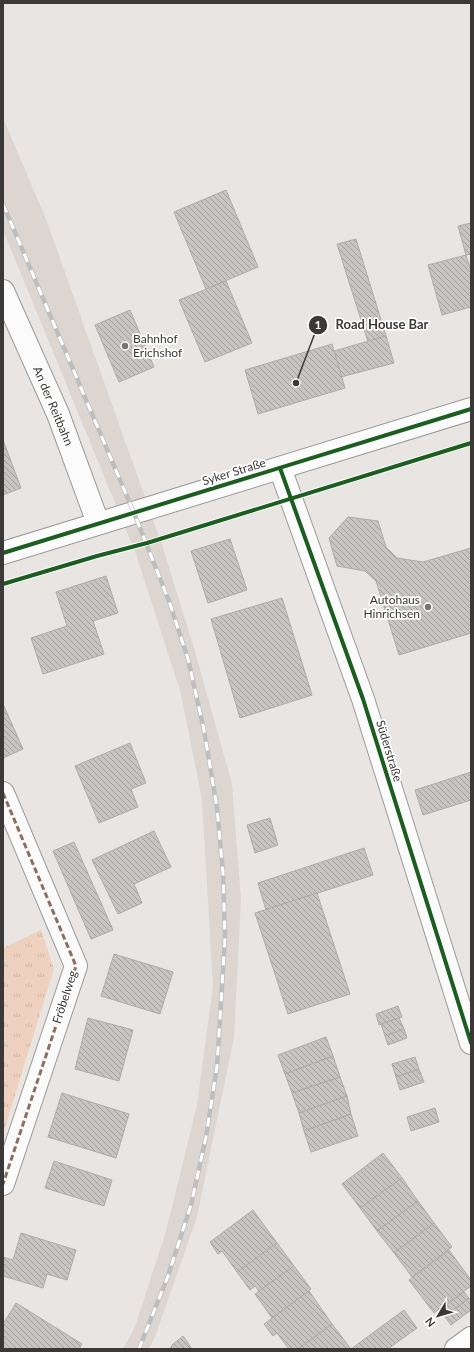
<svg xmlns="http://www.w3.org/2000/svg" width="474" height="1352" font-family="Lato,sans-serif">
  <defs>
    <pattern id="grass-tufts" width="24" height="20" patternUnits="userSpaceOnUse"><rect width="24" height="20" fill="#eed2bf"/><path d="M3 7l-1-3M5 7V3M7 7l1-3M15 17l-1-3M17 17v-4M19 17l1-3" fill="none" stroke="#cdb5a5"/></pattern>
    <pattern id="building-back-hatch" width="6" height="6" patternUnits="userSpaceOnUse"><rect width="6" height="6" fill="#c7c5c4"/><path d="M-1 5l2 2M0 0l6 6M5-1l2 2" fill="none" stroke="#a3a1a0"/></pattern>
  </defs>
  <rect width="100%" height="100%" fill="#e8e5e3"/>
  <polygon fill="#ddd6d0" points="3,118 46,219 162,545 194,648 232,784 241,899 234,1037 197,1217 156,1334 149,1349 123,1349 135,1327 166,1231 197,1105 213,986 202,799 181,694 136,554 3,230"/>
  <polygon fill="url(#grass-tufts)" points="41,930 54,969 3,1134 3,948"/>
  <g fill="url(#building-back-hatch)" stroke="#aeabaa">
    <polygon points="226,190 258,267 206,289 174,212"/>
    <polygon points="471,223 471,254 466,255 458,226"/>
    <polygon points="356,239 386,336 368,342 337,244"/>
    <polygon points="466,255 471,271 471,307 442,315 428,265"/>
    <polygon points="226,281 252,343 205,362 179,300"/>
    <polygon points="130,310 154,367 119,382 95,325"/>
    <polygon points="386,336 394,363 341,377 334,351"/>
    <polygon points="332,344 345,388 258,414 245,370"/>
    <polygon points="3,440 21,488 3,495"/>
    <polygon points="348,517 378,521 386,547 397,558 423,562 471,548 471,633 399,655 376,581 365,571 337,566 329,538"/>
    <polygon points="230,539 247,590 208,603 191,551"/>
    <polygon points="106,576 118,613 93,621 104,654 43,674 31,638 67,626 56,592"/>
    <polygon points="282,598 312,695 240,718 211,619"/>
    <polygon points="3,704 23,749 3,758"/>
    <polygon points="130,743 146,783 131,789 138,807 99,823 75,766"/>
    <polygon points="471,772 471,800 423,815 415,790"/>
    <polygon points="270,818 278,845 255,853 247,825"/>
    <polygon points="154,831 171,867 134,884 142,903 118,914 92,860"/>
    <polygon points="74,842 113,930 91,939 53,851"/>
    <polygon points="364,848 373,875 266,910 258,883"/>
    <polygon points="317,893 350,994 288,1014 255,913"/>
    <polygon points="114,954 173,972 160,1014 101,996"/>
    <polygon points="398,1006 402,1017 379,1025 376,1014"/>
    <polygon points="88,1018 133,1030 119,1081 75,1069"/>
    <polygon points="399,1018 404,1029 385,1036 381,1024"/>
    <polygon points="404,1029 407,1038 388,1045 385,1036"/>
    <polygon points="326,1037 333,1056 285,1074 278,1055"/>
    <polygon points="333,1056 340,1077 292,1093 285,1074"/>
    <polygon points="415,1057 419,1069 396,1077 392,1064"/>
    <polygon points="419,1069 424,1082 400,1090 396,1077"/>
    <polygon points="340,1077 347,1096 299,1113 292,1093"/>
    <polygon points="62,1093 129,1114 116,1158 48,1137"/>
    <polygon points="347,1096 351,1114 304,1131 299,1113"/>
    <polygon points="435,1108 439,1122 411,1131 407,1117"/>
    <polygon points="351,1114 358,1136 311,1152 304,1131"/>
    <polygon points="383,1153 402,1178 360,1208 342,1184"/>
    <polygon points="54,1161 112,1180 104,1206 45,1188"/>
    <polygon points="402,1178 418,1201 377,1231 360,1208"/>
    <polygon points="418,1201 434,1223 394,1253 377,1231"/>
    <polygon points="253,1210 277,1243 237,1272 222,1251 218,1254 210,1242"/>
    <polygon points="434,1223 452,1247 412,1277 394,1253"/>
    <polygon points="21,1233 76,1250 67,1280 47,1274 43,1288 3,1276 3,1257 13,1260"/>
    <polygon points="277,1243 294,1266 259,1291 255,1286 250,1290 237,1272"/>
    <polygon points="449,1250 471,1280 471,1286 434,1313 409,1280"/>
    <polygon points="294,1266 311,1289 272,1318 255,1294"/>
    <polygon points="309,1291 332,1324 298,1349 289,1349 277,1333 273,1336 264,1324"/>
    <polygon points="464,1292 469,1298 450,1313 445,1306"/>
    <polygon points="469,1298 471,1301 471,1310 451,1325 445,1317"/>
    <polygon points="16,1303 82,1344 79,1349 8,1349 3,1346 3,1324"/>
    <polygon points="404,1310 417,1328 388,1349 351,1349"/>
    <polygon points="332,1324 351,1349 298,1349"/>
    <polygon points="183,1336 192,1349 170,1349 172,1345"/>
  </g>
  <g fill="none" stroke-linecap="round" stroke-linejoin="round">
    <defs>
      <g id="minor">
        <polyline points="3,291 58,414 98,523"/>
        <polyline points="280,468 363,699 471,1043"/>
        <polyline points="3,553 471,409"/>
        <polyline points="3,793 76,966 3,1184"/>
        <polyline points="456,1349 471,1338"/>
      </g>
    </defs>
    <use href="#minor" stroke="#9c9a98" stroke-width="24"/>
    <use href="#minor" stroke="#fcfbfb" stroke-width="22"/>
    <defs>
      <polyline id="rail" points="3,204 134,513 169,601 188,659 204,730 217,808 223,873 225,938 217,1066 206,1137 191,1205 168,1276 139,1349"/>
    </defs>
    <use href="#rail" stroke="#bebebe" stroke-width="4.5"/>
    <use href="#rail" stroke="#fff" stroke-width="3" stroke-dasharray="9" stroke-linecap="butt"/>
    <polyline stroke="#8d6e63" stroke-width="3" stroke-dasharray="6 3" stroke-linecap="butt" points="3,793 76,966 3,1184"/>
    <defs>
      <g id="cycleway">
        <polyline points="280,468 363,699 471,1043"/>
        <polyline points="3,553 471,409"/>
        <polyline points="3,584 97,556 147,543 471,443"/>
      </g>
    </defs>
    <use href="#cycleway" stroke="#fff" stroke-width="6"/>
    <use href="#cycleway" stroke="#1b5e20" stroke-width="4"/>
  </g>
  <g fill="#787573" stroke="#fff" stroke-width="1.5">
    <circle cx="125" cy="346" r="4"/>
    <circle cx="428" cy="607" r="4"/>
  </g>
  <g text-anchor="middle" stroke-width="3.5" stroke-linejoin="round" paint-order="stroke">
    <g font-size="12" fill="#3b3937" stroke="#fff" text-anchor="start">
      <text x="133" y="343">Bahnhof<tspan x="133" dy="14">Erichshof</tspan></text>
      <text x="420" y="604" text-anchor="end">Autohaus<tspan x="420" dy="14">Hinrichsen</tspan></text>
    </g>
    <g font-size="12" fill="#3b3937" stroke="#fff">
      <text transform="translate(53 406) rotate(67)" y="4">An der Reitbahn</text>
      <text transform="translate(234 472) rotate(-17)" y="4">Syker Straße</text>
      <text transform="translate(389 751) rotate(73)" y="4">Süderstraße</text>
      <text transform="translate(65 997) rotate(-72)" y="4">Fröbelweg</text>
    </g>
  </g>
  <path fill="none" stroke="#3b3937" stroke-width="1.5" d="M296 383L318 325"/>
  <g fill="#3b3937" stroke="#fff" stroke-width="1.5">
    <circle cx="296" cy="383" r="4"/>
    <circle cx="318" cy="325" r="10"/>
  </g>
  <g font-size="12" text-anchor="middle" font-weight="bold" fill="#fff">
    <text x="318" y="329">1</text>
  </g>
  <g font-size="13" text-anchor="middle" font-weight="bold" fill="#3b3937" stroke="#fff" stroke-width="3.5" stroke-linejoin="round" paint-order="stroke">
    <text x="382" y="329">Road House Bar</text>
  </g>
  <rect width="474" height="1352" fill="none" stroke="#3b3937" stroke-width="8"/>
  <g transform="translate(438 1316) rotate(232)" stroke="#ffffff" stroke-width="3" paint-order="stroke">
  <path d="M0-3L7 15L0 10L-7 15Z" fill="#3b3937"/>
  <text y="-6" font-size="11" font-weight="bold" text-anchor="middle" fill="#3b3937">N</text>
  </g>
</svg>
